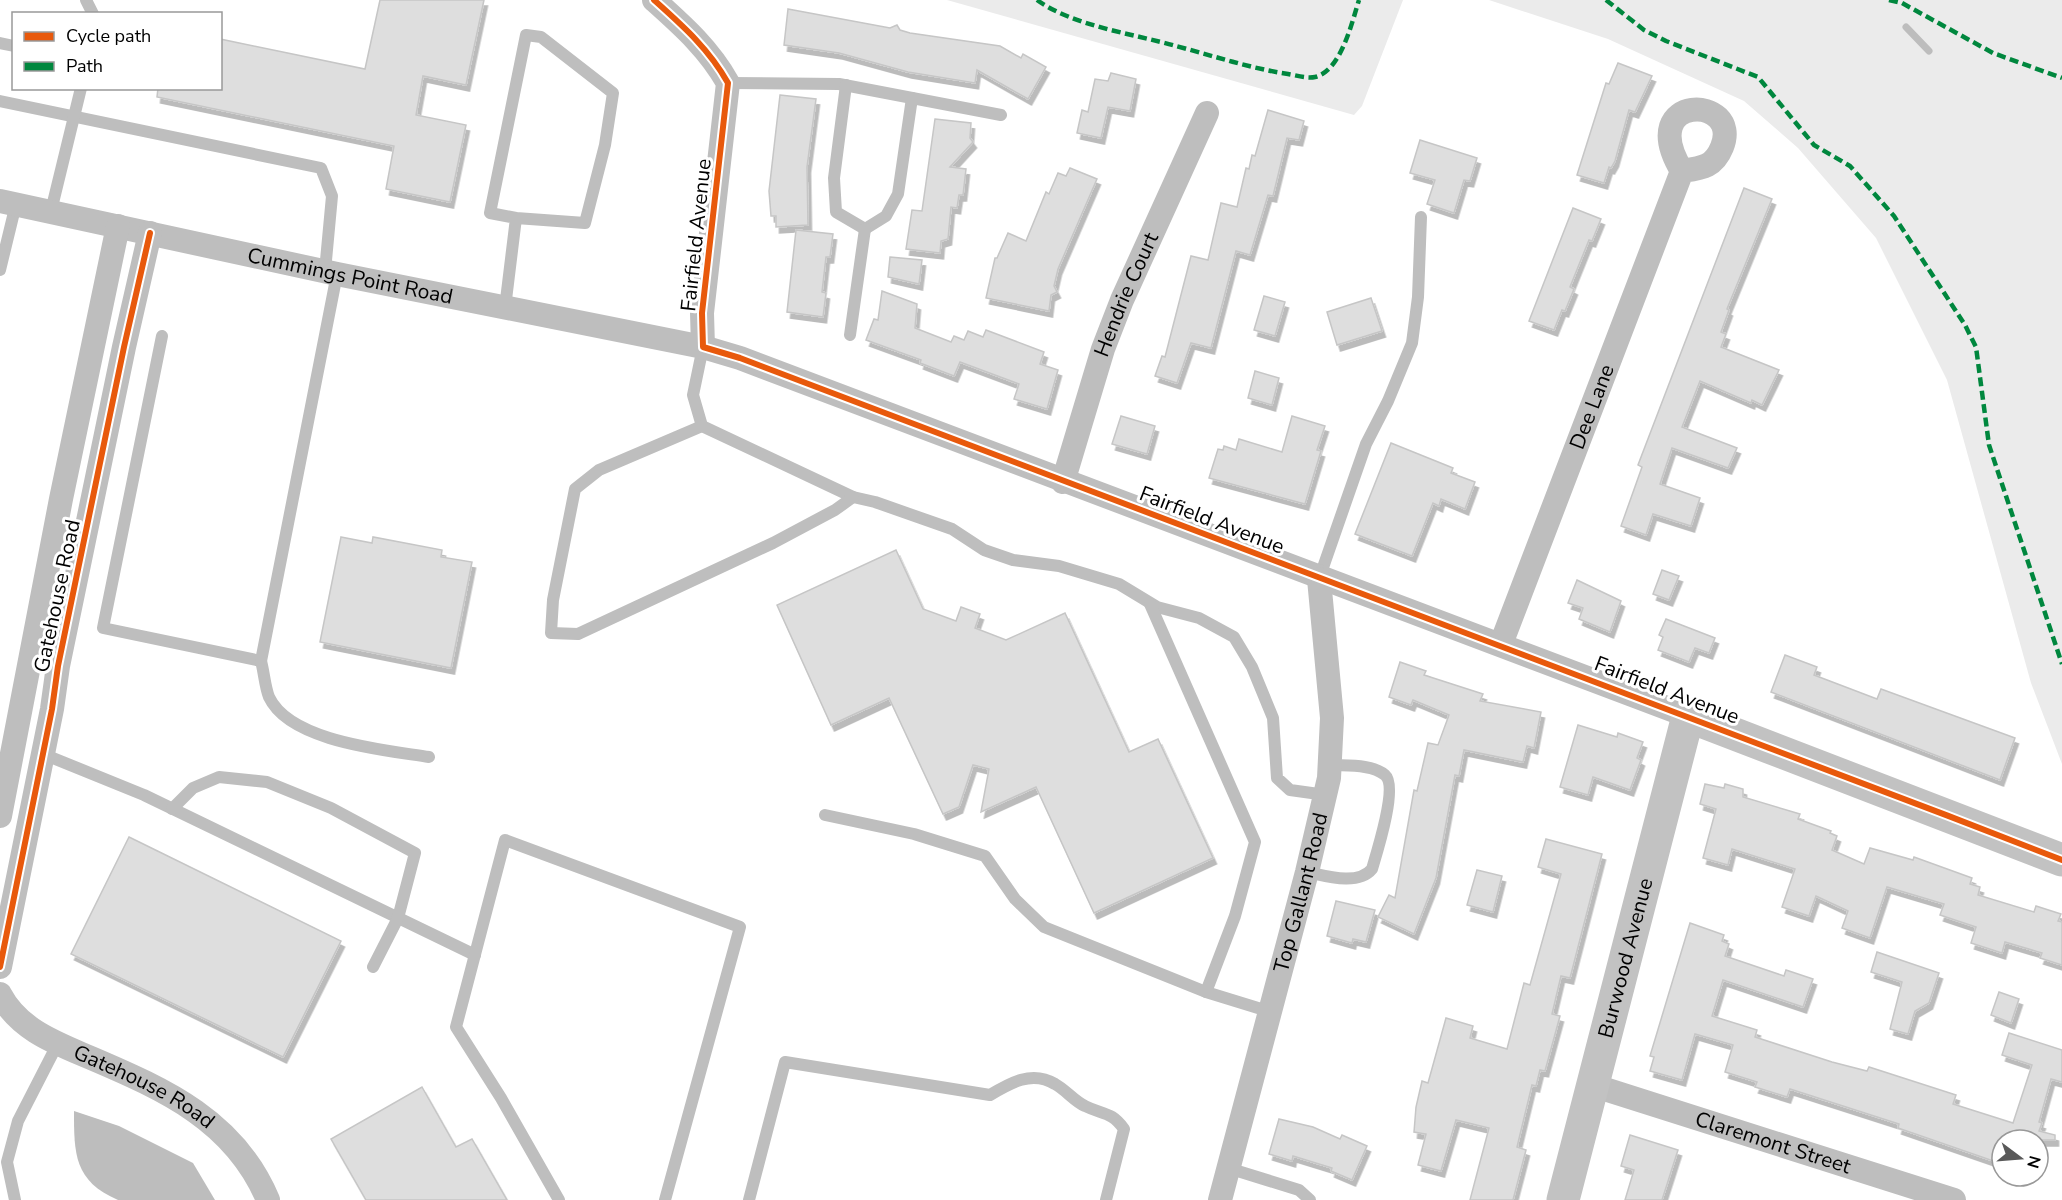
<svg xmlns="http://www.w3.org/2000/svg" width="2062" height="1200" font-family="'Nunito Sans',sans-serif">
  <defs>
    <filter id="shadow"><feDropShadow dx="3.5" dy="6" stdDeviation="0" flood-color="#0004"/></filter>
  </defs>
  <rect width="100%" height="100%" fill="#fff"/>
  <g fill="#ebebeb">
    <polygon points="947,0 1403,0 1362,106 1354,115"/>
    <polygon points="1489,0 2062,0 2062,764 2031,683 1947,380 1876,238 1798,148 1744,101 1608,39"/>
  </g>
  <path fill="#bdbdbd" d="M74,1111L119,1126L193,1163L215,1200H118C74,1181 74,1154 74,1111Z"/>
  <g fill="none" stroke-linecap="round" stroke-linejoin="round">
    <polyline stroke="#bdbdbd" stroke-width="7" points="1906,27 1929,51"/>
  </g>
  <g fill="#dedede" stroke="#c6c6c6" stroke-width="1.5" filter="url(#shadow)">
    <polygon points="380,0 484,0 466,85 423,76 416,115 466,125 450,202 386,189 394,146 157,97 158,88 220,88 220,39 365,69"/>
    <polygon points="788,9 890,28 897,25 900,30 910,33 1000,46 1021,58 1023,54 1046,67 1028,99 977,70 975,83 908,72 839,53 784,45"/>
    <polygon points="1618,63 1652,76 1635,112 1629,110 1615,161 1611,168 1609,167 1604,183 1577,175 1606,83 1609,84"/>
    <polygon points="1111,73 1136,79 1130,111 1108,107 1101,138 1077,133 1082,110 1088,112 1095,79 1108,81"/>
    <polygon points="780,95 816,99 807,167 808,225 776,227 776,216 771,216 769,191"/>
    <polygon points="1268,110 1304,121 1299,140 1287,138 1273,196 1268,195 1250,255 1236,251 1211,348 1191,343 1177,383 1155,376 1162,356 1165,357 1191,256 1208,260 1221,203 1237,207 1246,168 1249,169 1252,155 1255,156"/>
    <polygon points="935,119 971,123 970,138 973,142 950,167 966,169 963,195 959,195 957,208 951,207 948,239 941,241 940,253 906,249 912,210 922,211"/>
    <polygon points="1420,140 1477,158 1470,181 1464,180 1454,213 1427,204 1435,180 1410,173"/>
    <polygon points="1070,168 1097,179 1058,269 1054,286 1057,292 1051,295 1049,311 986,298 995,258 997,258 1008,233 1026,241 1046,192 1049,194 1058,173 1066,176"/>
    <polygon points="1744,188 1772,199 1727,309 1729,310 1721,332 1726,334 1721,347 1779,370 1762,405 1752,400 1751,403 1700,381 1682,427 1737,448 1728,468 1672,448 1660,484 1700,498 1691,526 1653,514 1646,535 1621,526 1642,467 1638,465"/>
    <polygon points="1573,208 1601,219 1592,241 1589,240 1570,287 1574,289 1565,311 1562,310 1554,330 1529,321"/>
    <polygon points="796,230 833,234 830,257 826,257 822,292 826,293 823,317 787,312"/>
    <polygon points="890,257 922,260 919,284 888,277"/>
    <polygon points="882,291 917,304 915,328 951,342 954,336 964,340 968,331 983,337 986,330 1044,352 1040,364 1058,370 1047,409 1014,399 1019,384 960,362 954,376 920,363 921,360 866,340 874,319 878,320"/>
    <polygon points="1264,296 1285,302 1275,336 1254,330"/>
    <polygon points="1371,298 1382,331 1337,345 1327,312"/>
    <polygon points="1255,371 1279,378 1272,405 1248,398"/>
    <polygon points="1121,416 1155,426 1147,454 1112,444"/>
    <polygon points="1292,416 1325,426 1317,450 1321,451 1305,504 1209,478 1218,449 1223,450 1224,446 1236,450 1239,439 1282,452"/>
    <polygon points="1391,443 1453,468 1451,473 1475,482 1465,509 1441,499 1439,506 1433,503 1412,556 1355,534"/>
    <polygon points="341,537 372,543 373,537 442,550 441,557 472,562 451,668 320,642"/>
    <polygon points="896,550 923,609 956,621 961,607 980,614 975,628 1006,640 1065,613 1129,752 1158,739 1213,858 1094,913 1036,787 981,812 989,769 973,765 959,807 943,814 889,698 831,725 777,605"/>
    <polygon points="1662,570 1679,576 1669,600 1653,594"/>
    <polygon points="1577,580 1621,601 1610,632 1579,619 1583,608 1568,603"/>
    <polygon points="1666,619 1715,638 1709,653 1695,648 1689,662 1658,650 1663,637 1659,635"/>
    <polygon points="1785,655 1817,667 1814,675 1877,699 1881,689 2015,738 2000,780 1771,692"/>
    <polygon points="1400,662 1426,671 1424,675 1483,694 1480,701 1541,712 1534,748 1527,746 1523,762 1464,750 1459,776 1455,775 1436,878 1414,934 1378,917 1389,895 1395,898 1414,790 1417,791 1428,743 1438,745 1449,715 1413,700 1411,705 1389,697"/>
    <polygon points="1578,725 1617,737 1618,733 1643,742 1637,758 1641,760 1630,790 1593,777 1588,795 1560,787"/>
    <polygon points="1705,784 1724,788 1725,784 1743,789 1743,797 1800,814 1798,819 1831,831 1830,833 1837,836 1832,850 1864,864 1870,848 1913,860 1914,857 1972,878 1970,884 1980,887 1978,895 2034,912 2036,906 2061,914 2058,921 2062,922 2062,965 2040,958 2042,953 2005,942 2002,953 1971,943 1976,927 1940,915 1944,904 1887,887 1870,938 1842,928 1848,911 1816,896 1809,916 1782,907 1795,869 1732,849 1728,865 1703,858 1716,809 1700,804"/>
    <polygon points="129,837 341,941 283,1057 71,954"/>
    <polygon points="1546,839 1602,854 1570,978 1561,976 1552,1014 1560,1016 1545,1071 1540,1070 1536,1086 1532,1085 1517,1147 1526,1150 1513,1200 1470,1200 1489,1128 1456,1120 1441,1171 1418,1165 1426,1134 1414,1132 1416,1107 1422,1081 1428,1083 1446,1018 1473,1026 1470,1038 1507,1049 1524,983 1530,985 1561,874 1538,867"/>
    <polygon points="1477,870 1502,876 1493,912 1467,905"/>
    <polygon points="1336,901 1375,910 1366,942 1353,939 1352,943 1327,936"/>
    <polygon points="1690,923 1724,935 1722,941 1729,944 1725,956 1784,976 1786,970 1813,979 1803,1007 1723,980 1712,1016 1757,1030 1755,1037 1832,1062 1867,1071 1869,1067 1956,1095 1953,1104 2013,1123 2032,1065 2002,1055 2009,1033 2062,1050 2062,1082 2051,1079 2039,1122 2042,1123 2039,1131 2055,1135 2055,1140 2002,1140 2002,1164 1898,1128 1899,1124 1790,1089 1787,1097 1755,1087 1757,1082 1725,1072 1733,1045 1695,1034 1682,1080 1650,1071 1654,1057 1650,1056"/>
    <polygon points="1877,952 1939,973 1929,1003 1915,1011 1908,1034 1890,1029 1902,982 1871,972"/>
    <polygon points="1999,992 2019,999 2011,1023 1991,1015"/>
    <polygon points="422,1087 456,1147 472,1139 507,1200 366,1200 331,1139"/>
    <polygon points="1279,1119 1313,1127 1340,1139 1342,1135 1367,1146 1352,1180 1331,1171 1332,1168 1293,1156 1292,1161 1269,1154"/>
    <polygon points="1630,1135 1678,1150 1662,1200 1625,1200 1634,1170 1621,1166"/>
  </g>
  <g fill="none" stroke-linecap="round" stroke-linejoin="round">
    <g stroke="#bebebe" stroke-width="12">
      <polyline points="86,0 93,14"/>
      <polyline points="0,43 14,46"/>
      <polyline points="728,83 839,84 1001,115"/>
      <polyline points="846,85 834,178 836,212 865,229 886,216 898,194 912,98"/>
      <polyline points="0,101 321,168 332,196 325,271"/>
      <polyline points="51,211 81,88"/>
      <polyline points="0,270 16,204"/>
      <polyline points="505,308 516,218 490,213 526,35 541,37 613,93 605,145 585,223 516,218"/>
      <polyline points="850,335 865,229"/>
      <polyline points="162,336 103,628 261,661 337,274"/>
      <polyline points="703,347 693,395 702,426 853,497 875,502 952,529 984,550 1013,560 1059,566 1119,584 1157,607 1199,618 1234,637 1252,667 1273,718 1277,778 1290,790 1326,795"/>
      <polyline points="702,426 599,470 575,489 553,600 551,633 578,634 773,543 835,510 853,497"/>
      <polyline points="1319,579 1366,444 1388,401 1412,343 1418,297 1421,217"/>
      <polyline points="1150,604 1255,842 1235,916 1206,992"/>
      <path d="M261,661C264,672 265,687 269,697C290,742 386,750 429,757"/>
      <polyline points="43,754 144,795 475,955"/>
      <polyline points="172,809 193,788 219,777 267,782 331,808 415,853 398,918 373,967"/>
      <polyline points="825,815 914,834 985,856 1015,899 1044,927 1206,992 1271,1012"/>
      <path d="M1307,872C1326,876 1358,886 1372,869C1377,852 1398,786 1385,775C1372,764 1347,766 1331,765"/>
      <polyline points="1228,1168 1299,1190 1310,1200"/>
      <polyline points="15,1200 7,1162 18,1121 58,1043"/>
      <polyline points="559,1200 501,1098 456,1027 505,840 740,927 665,1200"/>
      <path d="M749,1200L785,1062L990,1095C1010,1083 1032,1070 1055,1084C1066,1090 1074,1101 1085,1106C1103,1115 1111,1111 1124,1129L1106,1200"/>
    </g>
    <g stroke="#bebebe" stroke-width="24">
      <path d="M654,0C683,26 709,49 728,83L702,313L703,347"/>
      <path id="s1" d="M0,201L337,274L703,347L740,358L1688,716"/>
      <path id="s2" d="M1063,482L1103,349L1122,300L1207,113"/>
      <path id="s3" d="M1501,644L1682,171C1634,92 1743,95 1722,147C1714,167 1702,168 1682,171"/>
      <polyline points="0,816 61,499 118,226"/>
      <polyline points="0,967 52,709 58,666 124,347 150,233"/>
      <path id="s4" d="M0,994C19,1030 56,1043 91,1058C166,1090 235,1121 268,1200"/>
      <path id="s5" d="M1592,1085L1954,1200"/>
      <path id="s6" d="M1220,1200L1307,872L1329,778L1332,718L1319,579"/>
    </g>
    <path stroke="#c2c2c2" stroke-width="33" id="s7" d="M1563,1200L1688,716L2062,860"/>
    <g stroke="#00873e" stroke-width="4.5" stroke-dasharray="9 4.5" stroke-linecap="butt">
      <path d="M1037,0C1073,26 1134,34 1176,46C1214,56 1249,68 1288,74C1295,75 1307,79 1315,77C1341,71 1352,22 1359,0"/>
      <polyline points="1606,0 1644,30 1666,41 1758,77 1814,145 1850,166 1894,216 1965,325 1976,347 1989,445 2062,664"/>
      <polyline points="1889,0 1902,3 1993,53 2062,78"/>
    </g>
    <defs>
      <g id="cycleway">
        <path d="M654,0C683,26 709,49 728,83L702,313L703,347L740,358C1181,526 1623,689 2062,860"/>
        <polyline points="0,967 52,709 58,666 124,347 150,233"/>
      </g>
    </defs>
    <use href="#cycleway" stroke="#fff" stroke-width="10"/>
    <use href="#cycleway" stroke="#e8590c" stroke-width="6"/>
  </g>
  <g text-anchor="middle" stroke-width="6" stroke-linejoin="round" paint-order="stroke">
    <g font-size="21" fill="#000" stroke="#fff">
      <text transform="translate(696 235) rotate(-84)" y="7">Fairfield Avenue</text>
      <text dy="7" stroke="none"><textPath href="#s1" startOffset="358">Cummings Point Road</textPath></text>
      <text dy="7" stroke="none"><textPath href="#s2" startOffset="198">Hendrie Court</textPath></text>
      <text dy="7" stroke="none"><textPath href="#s3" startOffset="254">Dee Lane</textPath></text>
      <text transform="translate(1212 520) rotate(21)" y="7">Fairfield Avenue</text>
      <text transform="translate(57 596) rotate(-78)" y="7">Gatehouse Road</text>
      <text transform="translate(1667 690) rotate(21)" y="7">Fairfield Avenue</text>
      <text dy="7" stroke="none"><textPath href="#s6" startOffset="318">Top Gallant Road</textPath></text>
      <text dy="7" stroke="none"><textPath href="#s7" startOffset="250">Burwood Avenue</textPath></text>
      <text dy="7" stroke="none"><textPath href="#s4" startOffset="174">Gatehouse Road</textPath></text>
      <text dy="7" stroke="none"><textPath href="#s5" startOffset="190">Claremont Street</textPath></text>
    </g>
  </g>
  <rect x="12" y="12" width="210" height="78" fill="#ffffff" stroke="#999999" stroke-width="1.5"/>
  <rect x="24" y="32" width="30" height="9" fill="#e8590c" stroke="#999999" stroke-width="1.5"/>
  <text x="66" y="42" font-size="18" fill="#000000">Cycle path</text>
  <rect x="24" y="62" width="30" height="9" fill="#00873e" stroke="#999999" stroke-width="1.5"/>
  <text x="66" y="72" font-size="18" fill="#000000">Path</text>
  <g transform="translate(2020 1158) rotate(106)"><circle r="28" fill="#ffffff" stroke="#999999" stroke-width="1.5"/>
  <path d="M0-4.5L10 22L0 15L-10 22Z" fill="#595959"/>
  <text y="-9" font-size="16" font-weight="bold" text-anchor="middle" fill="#000000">N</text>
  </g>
</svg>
